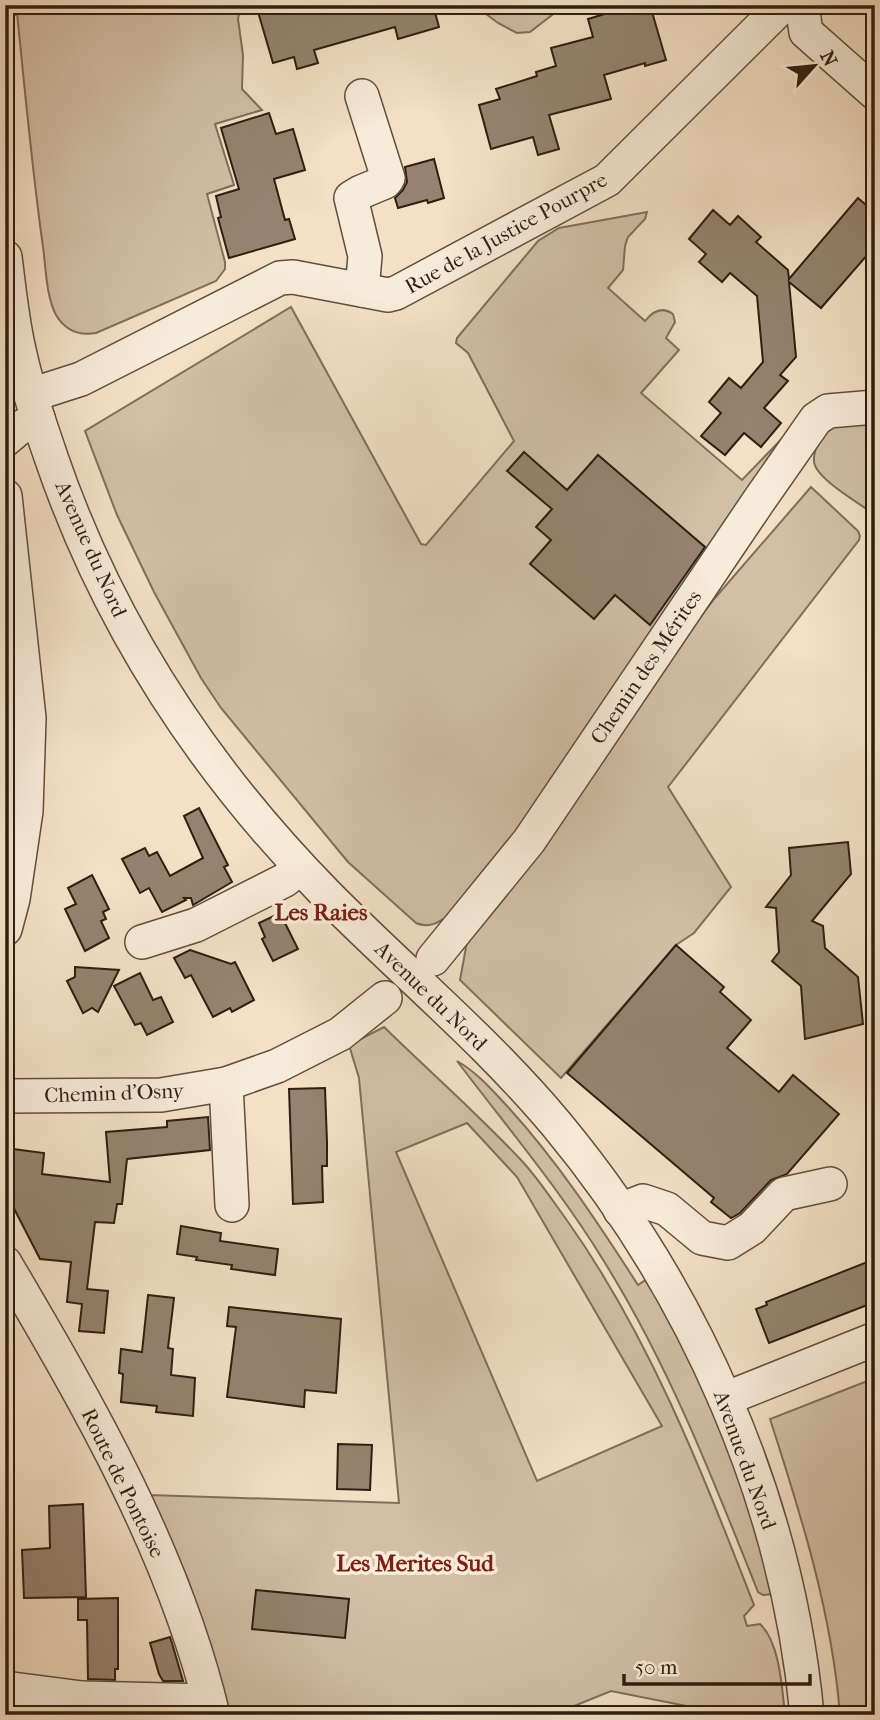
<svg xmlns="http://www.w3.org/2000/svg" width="880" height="1720" font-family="'IM FELL French Canon',serif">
  <rect width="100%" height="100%" fill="#f3e0c5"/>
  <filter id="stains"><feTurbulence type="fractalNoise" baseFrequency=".00286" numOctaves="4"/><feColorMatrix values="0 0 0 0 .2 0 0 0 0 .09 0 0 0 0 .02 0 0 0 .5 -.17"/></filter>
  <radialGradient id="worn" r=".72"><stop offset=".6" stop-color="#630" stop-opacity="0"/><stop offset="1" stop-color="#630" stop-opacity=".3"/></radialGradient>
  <g fill="#d2bfa6" stroke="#806e5c" stroke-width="2" fill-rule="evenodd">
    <path d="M11,5H241L238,19L243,55L242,89L262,110L215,124L234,185L207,194L225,262V269L216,281L96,333C79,336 65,330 56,315C46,296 46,268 43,247C32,169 25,91 17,13L12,18Z"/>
    <polygon points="474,5 565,5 530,32 517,33 498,23"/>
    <path d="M647,212L645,219L628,237L625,246L623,270L608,288L645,321C653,311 662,306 673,314L675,322L666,338L679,350L641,393L742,480L797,423L538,814L450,915C439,922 429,929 416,923L348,862L221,708L201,678L154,592L117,515L85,431L291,307L421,544L426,545L514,441L468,353L456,343L457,338L538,241L559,228Z"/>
    <path d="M875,416V515C861,504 814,478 814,461C813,447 825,432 832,420Z"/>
    <polygon points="811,487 858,531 860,536 859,540 668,787 731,887 694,933 676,945 561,1078 460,980 469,931 578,776 715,598"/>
    <path d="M384,1027C429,1071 478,1114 521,1160C538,1178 552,1200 566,1219C650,1337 702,1472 754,1605L744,1616L747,1626L760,1624C780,1643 782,1688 785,1715H732L611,1691L552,1715H228L189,1582L150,1495L399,1503L359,1078L349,1045ZM467,1123L517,1177L662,1426L537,1481L396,1152Z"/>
    <path d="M457,1061C478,1073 492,1090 508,1107C558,1162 598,1223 638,1285L647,1279L682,1341L733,1455L774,1594L763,1595L758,1592C713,1479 669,1366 605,1263C562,1192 507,1127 457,1061Z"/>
    <path d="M875,1378V1715H840C832,1613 801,1515 770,1419Z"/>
  </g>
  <g fill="#95836f" stroke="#2f1e11" stroke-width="2">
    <polygon points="256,5 433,5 439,27 398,39 395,27 314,50 318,63 297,69 294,57 273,63"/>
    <polygon points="618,5 650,5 666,60 645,66 645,63 604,75 611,99 549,115 559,149 538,155 533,137 491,149 479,105 500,99 496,89 537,76 536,72 556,66 551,48 593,37 588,19 608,13 607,9"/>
    <polygon points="269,113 276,134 293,129 305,170 274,179 285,220 289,219 295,239 229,258 218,218 221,217 216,196 239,189 221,128"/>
    <polygon points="434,159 444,198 428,203 427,200 398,208 395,198 403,190 407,182 405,167"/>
    <polygon points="858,198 875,213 875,246 821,308 789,282 796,357 780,375 788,381 764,408 781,423 761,447 744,433 725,455 701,436 721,413 709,402 729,378 741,388 763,362 757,296 730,273 722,282 699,262 706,254 689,239 713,210 730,225 738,216 761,237 756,242 788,270 789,279"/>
    <polygon points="524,452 567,490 598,455 705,547 650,625 615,595 594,619 530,564 551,540 536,527 552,509 507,471"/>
    <polygon points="199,808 228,865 224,867 232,882 193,905 191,898 184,898 186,900 162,912 149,888 140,893 122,859 145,848 149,856 157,852 170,876 203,858 184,816"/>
    <polygon points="848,842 851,874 812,921 823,926 825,948 858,977 863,1024 805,1039 801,986 772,961 779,952 776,908 766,907 791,875 789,848"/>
    <polygon points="92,875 109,909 103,912 106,919 101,921 109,938 85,951 65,909 76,904 68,888"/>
    <polygon points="280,913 298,949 273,961 262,939 265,937 259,923"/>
    <polygon points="676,945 724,987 720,992 751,1020 727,1048 779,1092 793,1075 839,1114 787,1174 771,1180 740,1213 731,1218 711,1202 714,1198 567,1073"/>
    <polygon points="190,950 231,964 235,962 254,1000 232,1012 230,1008 213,1017 191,975 185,978 174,958"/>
    <polygon points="75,967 119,970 98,1012 92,1008 83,1013 67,981 75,977"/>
    <polygon points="140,973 153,1000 161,997 173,1022 147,1035 141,1023 135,1025 114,986"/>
    <polygon points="325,1088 327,1142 327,1166 322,1166 323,1202 293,1204 289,1089"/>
    <polygon points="208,1117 210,1150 127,1159 122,1204 117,1204 114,1223 95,1222 87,1289 108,1291 104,1333 79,1331 82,1304 67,1302 71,1262 40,1259 5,1191 5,1148 44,1153 42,1174 110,1182 106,1132 167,1127 167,1121"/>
    <polygon points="181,1226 221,1233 220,1241 278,1249 275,1275 231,1269 232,1265 196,1260 197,1257 177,1254"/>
    <polygon points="875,1259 875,1302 769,1343 756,1309 767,1305 766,1302"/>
    <polygon points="148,1295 174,1298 168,1348 173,1349 171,1375 195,1378 193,1416 156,1412 157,1406 121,1402 123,1374 119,1373 121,1349 142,1352"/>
    <polygon points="229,1307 341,1319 336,1393 305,1390 304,1407 227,1397 236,1327 227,1326"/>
    <polygon points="338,1444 372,1445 370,1490 337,1489"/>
    <polygon points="83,1504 86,1597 24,1598 22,1550 50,1548 49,1506"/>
    <polygon points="256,1590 349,1599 345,1638 252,1629"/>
    <polygon points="118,1598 118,1669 115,1669 115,1680 88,1679 87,1620 78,1620 78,1599"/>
    <polygon points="170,1637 172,1643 183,1681 163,1681 159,1674 150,1643"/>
  </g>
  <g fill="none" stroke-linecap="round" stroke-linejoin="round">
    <defs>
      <g id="minor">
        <polyline points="802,5 806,32 875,93"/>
        <polyline points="362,96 388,178 385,182 361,192 351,198 365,256 362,290"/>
        <path d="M5,257C9,288 12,320 19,350C27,387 39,422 51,457C108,624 203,769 327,895C403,972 487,1041 557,1125C694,1290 787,1500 807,1715"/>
        <polyline points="31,395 81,379 280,278 293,277 388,295 396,293 607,180 783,5"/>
        <polyline points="5,440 18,429 38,418"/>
        <polyline points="5,496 29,718 26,811 13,899 5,929"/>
        <polyline points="142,942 196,925 285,880 300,867"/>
        <polyline points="433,959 529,841 758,502 816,419 828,411 875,407"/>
        <polyline points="226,1084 232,1205"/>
        <polyline points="5,1096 161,1095 226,1084 277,1066 340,1034 385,998"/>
        <polyline points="620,1210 643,1201 667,1209 702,1238 728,1243 752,1228 784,1194 830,1184"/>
        <path d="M5,1263C89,1406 174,1552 213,1715"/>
        <polyline points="725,1399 875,1339"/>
        <polyline points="5,1688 82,1698 209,1701"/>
      </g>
    </defs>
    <use href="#minor" stroke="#604e3e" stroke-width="36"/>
    <use href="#minor" stroke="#f7ebd9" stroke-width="33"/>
  </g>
  <g text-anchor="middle" stroke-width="7" stroke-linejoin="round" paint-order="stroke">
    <g font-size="21" fill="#2f1e11" stroke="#f7ebd9">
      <text transform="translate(506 233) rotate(-29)" y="7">Rue de la Justice Pourpre</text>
      <text transform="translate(91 549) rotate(66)" y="7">Avenue du Nord</text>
      <text transform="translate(646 667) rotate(-56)" y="7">Chemin des Mérites</text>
      <text transform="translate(431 996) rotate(44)" y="7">Avenue du Nord</text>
      <text transform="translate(114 1093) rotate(-2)" y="7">Chemin d'Osny</text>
      <text transform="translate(745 1460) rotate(70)" y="7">Avenue du Nord</text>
      <text transform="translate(123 1483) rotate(64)" y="7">Route de Pontoise</text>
    </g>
    <g font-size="23" font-weight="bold" fill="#7a1f14" stroke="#f7ebd9">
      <text x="321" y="920">Les Raies</text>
      <text x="415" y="1571">Les Merites Sud</text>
    </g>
  </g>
  <rect width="880" height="1720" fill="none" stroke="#f3e0c5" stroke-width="28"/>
  <rect x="7" y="7" width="866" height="1706" fill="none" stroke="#2f1e11" stroke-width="3.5"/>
  <rect x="14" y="14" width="852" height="1692" fill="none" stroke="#2f1e11" stroke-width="2"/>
  <g transform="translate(814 66) rotate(63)" stroke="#f7ebd9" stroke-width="5" paint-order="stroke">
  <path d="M0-5L12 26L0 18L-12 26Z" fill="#2f1e11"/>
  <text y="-10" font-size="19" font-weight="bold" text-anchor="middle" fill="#2f1e11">N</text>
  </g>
  <path d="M624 1674v10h186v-10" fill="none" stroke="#2f1e11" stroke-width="3.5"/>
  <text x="635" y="1674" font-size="21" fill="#2f1e11" stroke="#f7ebd9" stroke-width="5" paint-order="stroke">50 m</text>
  <rect width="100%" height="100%" filter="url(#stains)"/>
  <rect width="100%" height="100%" fill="url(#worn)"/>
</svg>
